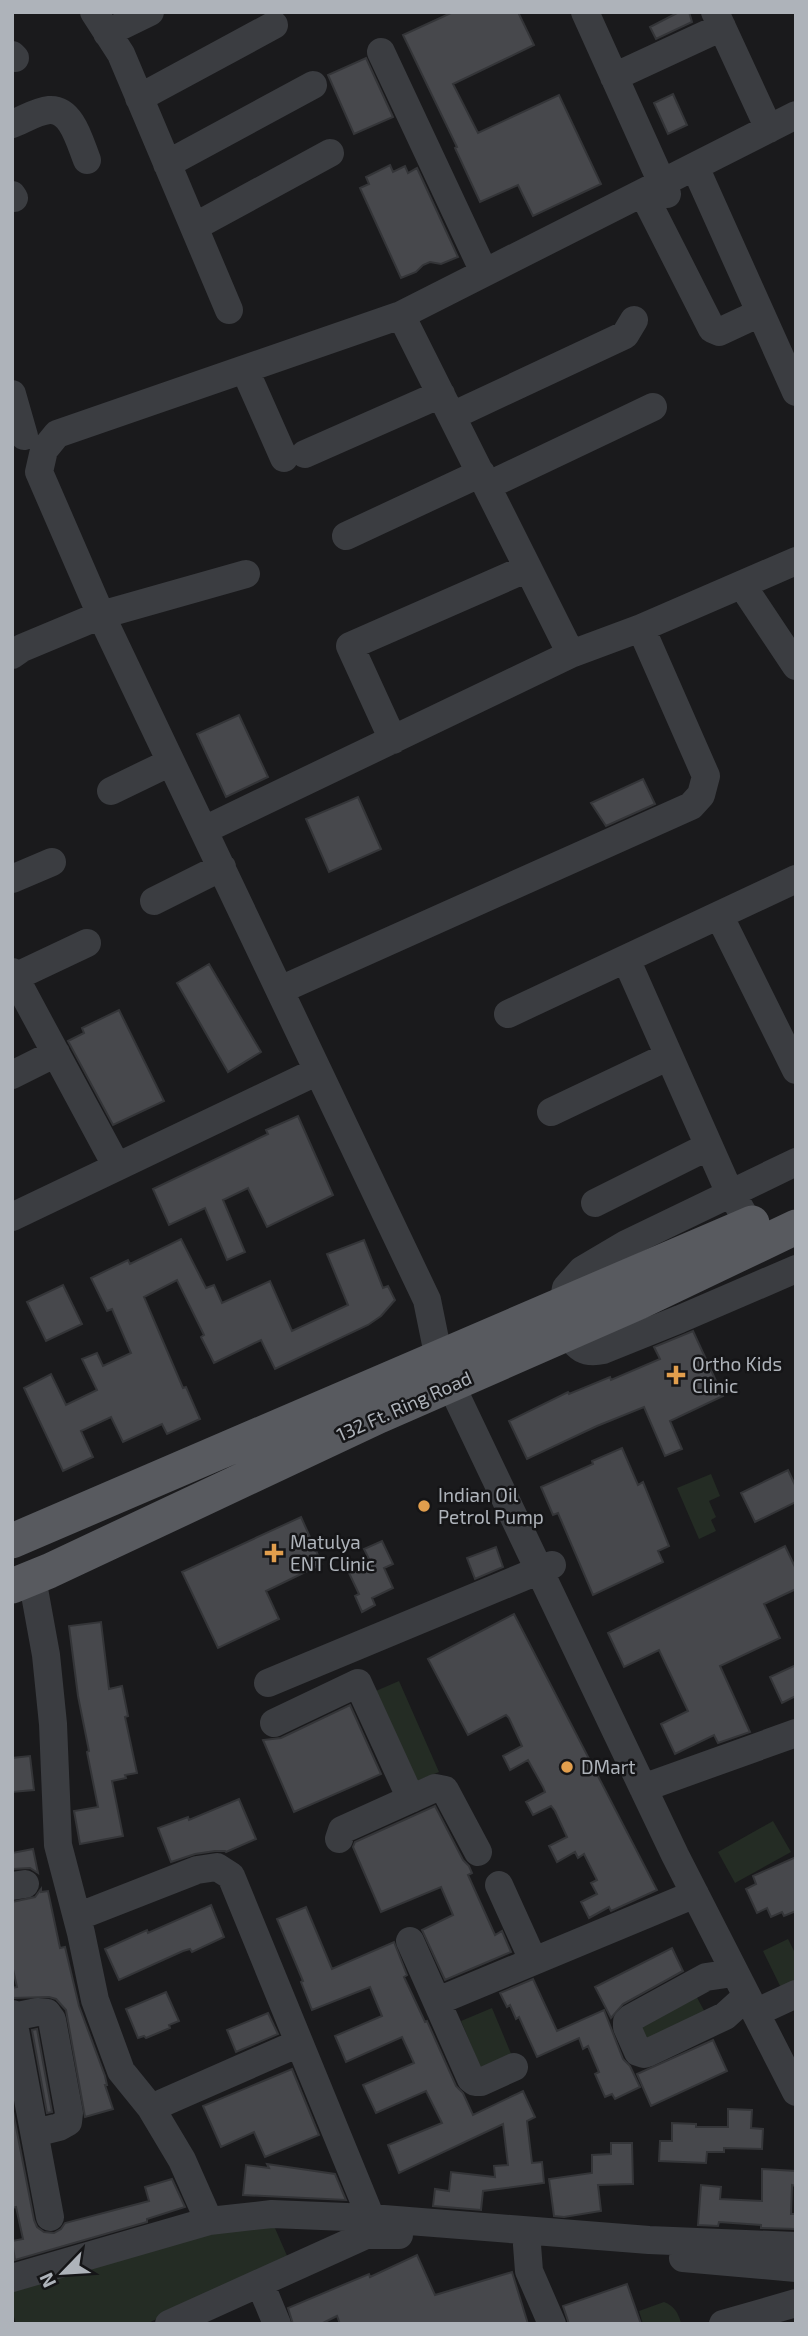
<svg xmlns="http://www.w3.org/2000/svg" width="808" height="2336" font-family="'Exo 2',sans-serif">
<style>
.green{fill:#242c24}
.building{fill:#47484c;stroke:#343538;stroke-width:2}
.lines{fill:none;stroke-linecap:round;stroke-linejoin:round}
.minor{stroke:#3b3d41;stroke-width:28}
.major{stroke:#585a5f;stroke-width:35}
.poi-dot{fill:#e19e4d;stroke:#151517;stroke-width:2.5}
.labels{text-anchor:middle;stroke-width:5;stroke-linejoin:round;paint-order:stroke}
.poi-label{font-size:19px;fill:#aeb3ba;stroke:#151517;text-anchor:start}
.street-label{font-size:19px;fill:#aeb3ba;stroke:#151517}
</style>
<rect width="100%" height="100%" fill="#1a1a1c"/>
<!-- green -->
<path class="green" d="M711 1474 720 1496 709 1501 716 1517 711 1520 716 1531 699 1539 677 1488Z
M399 1681 439 1772 409 1784 369 1694Z
M773 1821 791 1852 735 1883 718 1852Z
M788 1939 796 1955V1986L783 1992 763 1951Z
M694 1992 708 2018 643 2052 629 2025Z
M492 2008 512 2056 481 2069 461 2021Z
M271 2219 288 2258 146 2324H16L12 2309V2280Z
M664 2302C674 2306 678 2312 681 2323L643 2324 639 2311Z"/>
<!-- building -->
<path class="building" d="M453 12H518L534 45 453 84 478 133 559 95 601 184 533 216 518 185 480 202 455 148 457 147 403 35Z
M679 12H689L692 22 656 39 650 27Z
M366 58 393 117 354 134 328 75Z
M673 94 687 125 668 134 654 103Z
M390 165 393 172 405 166 408 173 417 168 458 257 441 264 430 262 423 265 416 272 401 278 360 188 369 184 366 177Z
M239 715 268 777 226 797 197 734Z
M643 779 655 804 606 826 591 803Z
M358 797 381 849 329 872 306 819Z
M209 964 261 1052 228 1072 177 983Z
M119 1010 164 1101 113 1125 68 1041 84 1033 82 1028Z
M298 1116 333 1195 267 1227 248 1188 223 1200 245 1252 227 1260 205 1208 169 1225 153 1189 268 1134 266 1130Z
M181 1239 206 1288 214 1285 222 1303 270 1281 292 1331 348 1305 327 1254 364 1240 383 1288 388 1286 395 1300 381 1316 368 1325 275 1369 261 1340 214 1363 201 1337 204 1335 177 1280 144 1297 183 1388 186 1387 200 1419 167 1434 162 1424 123 1442 111 1417 81 1431 93 1457 63 1471 24 1388 51 1374 66 1405 97 1390 82 1359 97 1353 103 1366 131 1353 112 1309 107 1311 91 1278 128 1260 130 1264Z
M63 1285 82 1324 46 1341 27 1302Z
M693 1331 723 1396 670 1421 682 1449 665 1456 644 1407 597 1426 527 1459 509 1421 568 1392 569 1394 610 1377 611 1380 660 1359 654 1347Z
M622 1448 638 1485 643 1482 669 1546 658 1551 663 1562 593 1595 558 1513 553 1515 541 1487 593 1464 592 1461Z
M788 1470 796 1487V1502L755 1522 741 1493Z
M301 1517 322 1564 266 1591 279 1619 218 1648 182 1572Z
M382 1541 393 1564 384 1568 393 1588 372 1598 375 1605 362 1612 355 1596 359 1594 349 1573 371 1563 364 1549Z
M785 1546 796 1569V1589L764 1604 780 1638 720 1666 750 1732 718 1743 714 1735 675 1754 661 1724 688 1711 659 1650 624 1667 608 1633Z
M496 1547 503 1567 475 1579 467 1558Z
M514 1614 657 1890 611 1911 609 1907 589 1918 581 1902 597 1894 591 1883 597 1880 584 1854 578 1858 575 1852 557 1862 549 1846 567 1837 555 1811 551 1806 533 1815 526 1802 545 1792 543 1787 528 1760 510 1770 503 1756 522 1746 509 1718 506 1715 468 1735 428 1659Z
M101 1622 109 1689 122 1686 128 1716 125 1717 137 1773 125 1775 126 1778 112 1781 123 1836 80 1844 74 1811 98 1807 87 1752 89 1751 78 1696 69 1626Z
M796 1665V1696L782 1703 770 1677Z
M350 1705 381 1774 294 1812 263 1740 281 1738Z
M30 1756 34 1790 12 1792V1758Z
M239 1799 256 1839 226 1852 225 1851H215L195 1854 171 1862 158 1828 188 1817 189 1820Z
M435 1806 463 1860 469 1866 472 1873 468 1875 495 1935 502 1931 511 1952 445 1980 422 1930 453 1915 441 1887 381 1912 353 1847 355 1842Z
M33 1849 38 1873 30 1868 12 1869V1853Z
M796 1857V1911L784 1916 782 1912 771 1917 767 1908 757 1913 746 1889 756 1884 753 1876Z
M41 1889V1892L48 1891 60 1948 65 1947 79 2006 105 2076 107 2085H105L113 2109 85 2117 66 2010 56 1999 49 1997 12 1998V1988L17 1987 12 1965V1902L35 1897Z
M211 1905 224 1937 192 1952 190 1949 183 1951 119 1980 105 1949 147 1930 148 1933Z
M306 1907 332 1969 394 1942 407 1975 404 1977 425 2022 427 2021 456 2086 463 2093 473 2115 523 2091 535 2117 527 2121 532 2163 542 2162 544 2183 483 2191 481 2210 433 2206 435 2189 449 2191 451 2172 495 2177 494 2166 508 2165 503 2124 399 2173 388 2145 442 2123 426 2091 376 2113 363 2085 414 2063 402 2037 346 2062 335 2036 382 2016 370 1987 312 2010 301 1982 303 1981 277 1919Z
M672 1948 683 1971 623 2004 611 2018 595 1987Z
M533 1979 557 2031 604 2010 623 2059 630 2066 640 2087 615 2099 612 2094 605 2097 595 2074 599 2072 588 2046 583 2049 579 2038 537 2057 519 2017 516 2019 510 2005 507 2007 500 1993Z
M166 1992 179 2021 169 2025 170 2028 146 2038 144 2036 138 2038 126 2009Z
M268 2013 278 2034 236 2052 227 2030Z
M37 2029 52 2112 47 2113 32 2030Z
M713 2040 727 2071 651 2106 637 2074Z
M292 2069 319 2135 265 2157 254 2132 221 2147 203 2106Z
M12 2106 34 2220 37 2227 44 2232 54 2233 61 2229 65 2223 149 2201 145 2187 172 2179 185 2207 147 2219V2222L15 2260 12 2241 23 2239 16 2207 12 2208Z
M728 2109 752 2110 751 2128 763 2129 762 2149 724 2148V2152H707L706 2163 659 2161 660 2141H672V2123L696 2124V2127H728Z
M611 2143H632L633 2184 598 2185 601 2211 564 2217 554 2216 549 2179 592 2173V2155L611 2154Z
M267 2164 335 2174 346 2200 243 2195 246 2165 269 2168Z
M762 2169 796 2171V2186L792 2185 791 2214H796V2229L761 2228V2225L719 2222 718 2226 698 2225 701 2185 721 2187 720 2199 762 2201Z
M417 2255 435 2295 512 2272 528 2324H340L337 2316 321 2324H293L288 2308 369 2274 370 2277Z
M627 2284 641 2324H569L563 2306Z"/>
<g class="lines">
<!-- minor -->
<path class="minor" d="M94 12 121 54 229 310
M585 12 667 194
M715 12 769 129
M107 33 150 12
M381 52 484 272
M12 55 15 58
M614 77 722 27
M139 98 274 25
M796 115 401 315 57 434 44 450 39 472 101 615 427 1300 439 1359 451 1385 675 1855 796 2092
M12 124C23 120 37 111 49 110 72 108 80 143 87 160
M167 164 313 85
M700 178 796 392
M12 195 14 198
M648 203 712 329 719 332 760 313
M194 227 330 153
M401 315 571 654 641 628 796 561
M249 379 284 458
M12 394 24 436
M452 416 625 335 634 320
M305 454 441 394
M487 486 653 407
M346 536 481 473
M742 585 796 666
M12 655 22 648 101 615 246 574
M393 740 350 646 528 568
M111 791 171 762
M204 830 571 654
M12 879 52 862
M154 901 222 867
M719 915 796 1070
M626 959 724 1180 749 1224
M12 972 117 1167
M15 977 87 943
M280 990 691 806 701 795 706 776 641 628
M508 1014 796 879
M12 1075 56 1053
M551 1112 669 1056
M595 1203 709 1146
M12 1217 318 1071
M563 1305 566 1288 582 1270 626 1244 796 1162
M567 1333C578 1348 584 1354 603 1350L680 1319 796 1269
M32 1578 46 1655 53 1724 58 1845 81 1933 95 2000 121 2071 151 2108 182 2160 209 2221
M268 1683 552 1565
M274 1723 358 1683 411 1799
M643 1788 796 1733
M339 1839 342 1830 435 1788 445 1790 478 1852
M499 1885 533 1960
M12 1886 25 1884
M77 1917 197 1870 217 1867 231 1876 371 2218
M410 1941 471 2079 475 2082H481L514 2067
M733 1973 706 1977 631 2018 627 2022V2027L638 2052 644 2054 647 2053 725 2016 746 1997
M438 2001 695 1894
M768 2007 796 1994
M12 2014 50 2217
M13 2017 37 2012 47 2013 52 2020 69 2113 68 2122 59 2127 35 2133
M151 2108 299 2043
M527 2245 529 2271 552 2324
M683 2258 796 2268
M12 2278 209 2221 272 2214 371 2218 649 2240 796 2246
M260 2283 277 2324
M169 2324 366 2235H399
M723 2324 796 2303"/>
<!-- major -->
<path class="major" d="M12 1541 752 1223
M12 1586 49 1571 379 1416 639 1302 796 1227"/>
</g>
<!-- markers -->
<g class="poi-dot">
<path d="M672.5 1364.5h7v7h7v7h-7v7h-7v-7h-7v-7h7z"/>
<circle cx="424" cy="1506" r="7"/>
<path d="M270.5 1542.5h7v7h7v7h-7v7h-7v-7h-7v-7h7z"/>
<circle cx="567" cy="1767" r="7"/>
</g>
<g class="labels">
<!-- poi labels -->
<g class="poi-label">
<text x="692" y="1371">Ortho Kids<tspan x="692" dy="22">Clinic</tspan></text>
<text x="438" y="1502">Indian Oil<tspan x="438" dy="22">Petrol Pump</tspan></text>
<text x="290" y="1549">Matulya<tspan x="290" dy="22">ENT Clinic</tspan></text>
<text x="581" y="1774">DMart</text>
</g>
<!-- street labels -->
<g class="street-label">
<text transform="translate(404 1406) rotate(-24)" y="7">132 Ft. Ring Road</text>
</g>
</g>
<!-- border -->
<rect width="808" height="2336" fill="none" stroke="#aeb3ba" stroke-width="28"/>
<!-- north arrow -->
<g transform="translate(63 2273) rotate(245)" stroke="#151517" stroke-width="5" paint-order="stroke">
<path d="M0-5L12 26L0 18L-12 26Z" fill="#aeb3ba"/>
<text y="-10" font-size="19" font-weight="bold" text-anchor="middle" fill="#aeb3ba">N</text>
</g>
</svg>
